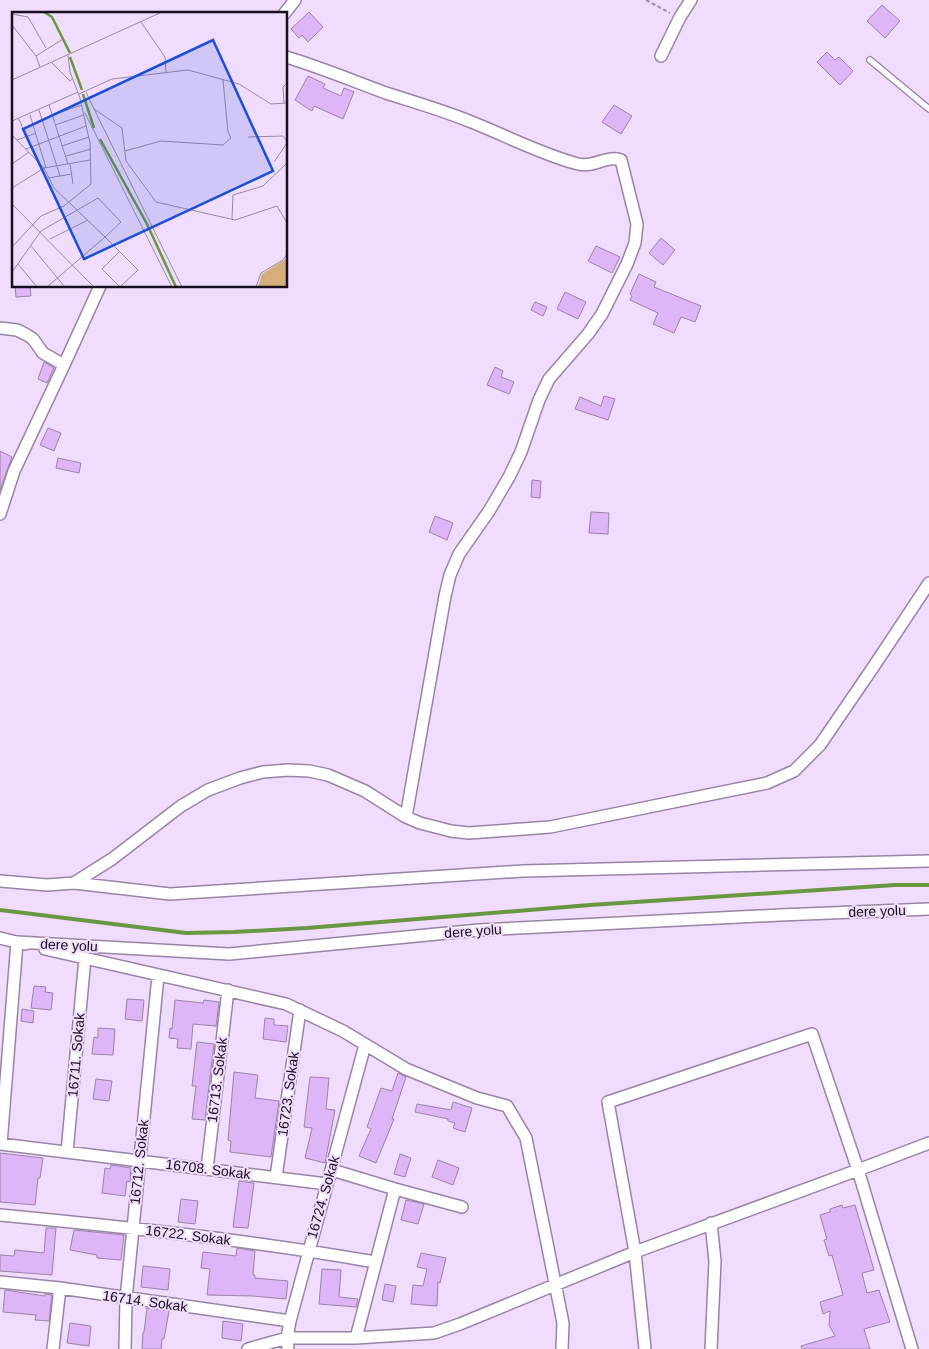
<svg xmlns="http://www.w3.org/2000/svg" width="929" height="1349" font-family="Arial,sans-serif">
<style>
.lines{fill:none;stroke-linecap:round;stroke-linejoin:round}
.stream{stroke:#689641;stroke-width:4}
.building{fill:#deb5f6;stroke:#9983a7}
.lane-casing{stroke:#9983a7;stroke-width:8}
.street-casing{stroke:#9983a7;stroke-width:14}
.path{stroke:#9d8ea6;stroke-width:2;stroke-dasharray:4 2.5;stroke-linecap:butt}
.lane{stroke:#fff;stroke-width:5.5}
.street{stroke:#fff;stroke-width:11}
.labels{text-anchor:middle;stroke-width:4;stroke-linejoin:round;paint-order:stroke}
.street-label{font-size:14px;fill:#170f1c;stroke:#f0dcfc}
.inset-river{fill:none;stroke:#689641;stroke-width:2.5}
.inset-road{fill:none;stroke:#998aa2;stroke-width:1}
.view{fill:#1d4ed8;fill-opacity:0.15;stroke:#1d4ed8;stroke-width:2.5}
.inset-edge{fill:none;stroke:#170f1c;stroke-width:2.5}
</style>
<rect width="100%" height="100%" fill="#f0dcfc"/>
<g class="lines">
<!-- stream -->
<path class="stream" d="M0 910 186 933 234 932 307 928 590 905 895 885H929"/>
</g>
<!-- building -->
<path class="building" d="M882 5 900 21 885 38 867 21Z
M309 12 323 27 308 42 302 35 299 38 291 29Z
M827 52 835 60 839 57 853 71 840 85 817 62Z
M308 76 325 84 323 88 341 96 344 88 354 92 343 119 314 106 312 111 295 100Z
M614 105 632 116 621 134 602 122Z
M661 238 675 250 663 265 649 253Z
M596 246 620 257 612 273 588 261Z
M639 274 656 282 654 287 701 306 695 322 681 317 674 333 653 324 658 313 630 300 632 296 630 294Z
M15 286H30L31 296 16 297Z
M565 292 586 302 578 319 557 309Z
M535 302 547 307 543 316 531 310Z
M44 362 54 368 47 383 38 379Z
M495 367 503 371 501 377 514 382 509 394 487 385Z
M604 396 615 399 608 420 575 409 580 397 601 406Z
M48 428 61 433 54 451 40 445Z
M0 451 12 457 0 490Z
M58 458 81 463 79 473 56 468Z
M532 480 541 481 540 498 531 497Z
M591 512 609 513 608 534 589 533Z
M435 516 453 523 447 540 429 532Z
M34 986 46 987 45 992 53 993 51 1010 31 1008Z
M127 999 144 1000 142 1021 125 1019Z
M175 1000 203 1003 204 1000 219 1002 216 1026 193 1024 191 1049 177 1048 178 1039 169 1038 170 1028 172 1029Z
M22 1009 34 1011 33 1023 21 1021Z
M265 1018 274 1019V1025L288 1026 286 1042 263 1039Z
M98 1028 115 1029 113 1055 92 1054 94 1037 98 1038Z
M197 1042 214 1044 205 1120 192 1119 196 1086H192Z
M234 1072 258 1075 255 1098 279 1101 271 1157 230 1152 231 1141 228 1140Z
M398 1073 406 1077 392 1119H394L376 1163 359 1156 371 1129 367 1127 381 1088 392 1091Z
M310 1077 329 1078 326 1109 335 1110 325 1163 305 1158 312 1128 304 1127Z
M96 1079 112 1081 109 1101 93 1099Z
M453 1102 472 1108 465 1132 453 1128 455 1123 448 1121V1119L415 1112 417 1104 451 1110Z
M0 1153 43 1158 40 1178H38L35 1205 0 1202Z
M400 1154 411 1158 405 1177 394 1174Z
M438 1160 459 1168 453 1185 432 1177Z
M111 1165 131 1168 130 1182 127 1181 125 1196 102 1193 105 1168 110 1169Z
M239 1181 254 1183 248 1228 233 1227Z
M181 1199 198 1201 195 1224 178 1222Z
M406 1200 424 1204 418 1224 401 1220Z
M842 1205 843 1208 855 1205 874 1270 862 1273 867 1293 879 1290 890 1322 864 1329 870 1349H802L801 1346 835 1336 829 1325 830 1311 823 1314 820 1302 843 1295 832 1255 829 1256 824 1240 827 1239 820 1215 830 1212V1209Z
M46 1228H56L52 1275 0 1271V1255L14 1256 15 1250 44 1253Z
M74 1230 124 1235 121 1260 97 1258V1255L70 1250Z
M237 1248 255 1251 253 1275H255V1278L288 1281 286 1299 253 1296 207 1295 210 1269 201 1268 203 1252 236 1256Z
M421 1253 446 1258 440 1283 438 1282 437 1306 411 1304 413 1285 423 1286 427 1269 417 1267Z
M143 1266 170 1269 168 1290 141 1287Z
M322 1269 341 1270 339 1297 358 1299 356 1307 319 1304Z
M385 1284 396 1286 393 1302 382 1300Z
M5 1290 45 1296V1294L52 1295 49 1321 35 1320 36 1315 3 1312Z
M147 1308 169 1311 164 1339H162L161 1349H142L143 1332H144Z
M223 1321 243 1324 241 1341 222 1338Z
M70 1323 91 1326 89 1346 67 1343Z"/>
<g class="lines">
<defs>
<path id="lane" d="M870 60 929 109"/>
<path id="street" d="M284 14 295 0
M661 56 680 17 691 0
M286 57C320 67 353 81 386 93 414 102 442 110 469 121 505 135 540 154 578 164 595 168 605 155 621 160L637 224 635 243 627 264 602 314 588 334 549 379 539 400 521 452 509 477 489 511 459 554 450 575 445 596 406 817
M0 328 17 330 27 335 33 339 43 353 64 365
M0 514 14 471 64 365 100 286
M0 881 47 885 74 883 112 859 181 806 208 790 240 778 263 772 288 770 309 771 328 775 365 791 406 817 420 823 451 831 469 833 550 827 767 783 794 771 820 745 874 666 929 583
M74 883 170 894 523 871 929 861
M0 938 25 944
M45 949 286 1004 343 1031 406 1069 477 1098 507 1106 526 1138 563 1323 562 1349
M0 1144 327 1184
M1 1144 17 942 229 954 479 930 780 915 929 909
M67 1152 85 958
M207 1169 228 990
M332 1170 395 1189 462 1207
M276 1177 300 1010
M0 1215C125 1227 251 1240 375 1262
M711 1223 715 1261 711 1349
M0 1282 60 1288 290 1321
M356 1338 395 1189
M53 1349 60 1288
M125 1349 126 1299 158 976
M248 1349 287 1338H356L434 1333 460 1324 635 1252 858 1170 912 1349
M288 1349 287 1338 290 1321 365 1045
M645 1349 635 1252 608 1102 812 1034 858 1170 929 1143"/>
</defs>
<!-- lane casing -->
<use href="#lane" class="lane-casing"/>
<!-- street casing -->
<use href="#street" class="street-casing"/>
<!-- path -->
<path class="path" d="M646 0 670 13"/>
<!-- lane -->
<use href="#lane" class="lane"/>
<!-- street -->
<use href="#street" class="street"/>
</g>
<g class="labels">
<!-- street labels -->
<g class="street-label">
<text transform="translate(877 911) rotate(-2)" y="5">dere yolu</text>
<text transform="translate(473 931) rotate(-4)" y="5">dere yolu</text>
<text transform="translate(69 945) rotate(3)" y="5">dere yolu</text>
<text transform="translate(76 1055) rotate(-85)" y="5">16711. Sokak</text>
<text transform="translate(217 1080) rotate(-83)" y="5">16713. Sokak</text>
<text transform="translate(288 1094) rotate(-82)" y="5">16723. Sokak</text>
<text transform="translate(139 1162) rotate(-84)" y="5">16712. Sokak</text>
<text transform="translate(208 1169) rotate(7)" y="5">16708. Sokak</text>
<text transform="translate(323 1197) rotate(-74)" y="5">16724. Sokak</text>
<text transform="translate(188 1235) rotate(7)" y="5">16722. Sokak</text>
<text transform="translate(145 1301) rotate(8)" y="5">16714. Sokak</text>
</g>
</g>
<!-- overview -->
<g transform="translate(12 12)">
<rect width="275" height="275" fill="#f0dcfc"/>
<path d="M275 246V275H246L250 262Z" fill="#d6ae7c"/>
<path class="inset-river" d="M32 0 40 5 58 41M58 45 70 78M71 82 82 116M88 127 135 212 164 275"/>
<path class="inset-road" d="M0 2 16 5 34 36M129 10 153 45 154 61M0 13 24 44 28 55M24 44 51 27M40 51 58 69 60 67M0 68 150 0M74 80 82 97 110 116 114 149 144 190 223 208 265 194 275 211M67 82 100 67 176 58 227 72 259 92 275 91M272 91 271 75 275 71M37 93 56 152M82 97 170 275M27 98 48 164M73 101 160 275M18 103 34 156M40 103 70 93M7 107 14 124M0 109 66 80M43 113 72 103M0 123 32 156 42 176 93 225 35 275M236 125 271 124 275 129M5 128 24 121M50 134 77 125M14 137 74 114M113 139 149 129 211 133 219 126 216 120 211 68M54 144 79 137M262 150 275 131M0 152 17 140M58 152 61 172M36 166 60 162M0 176 32 156 78 148M0 192 82 275M220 207 221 183 251 174 275 151M38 227 76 208M19 234 53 275M0 235 29 204 52 194 79 172 78 131 68 86 58 60 56 43M107 240 90 257 108 275M6 252 25 275M0 260 29 219 86 186 109 210 93 225 126 258 108 275M244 275 249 261 271 248 275 242"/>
<path class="view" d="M201 28 261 159 72 247 11 117Z"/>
<rect width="275" height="275" class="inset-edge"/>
</g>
</svg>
